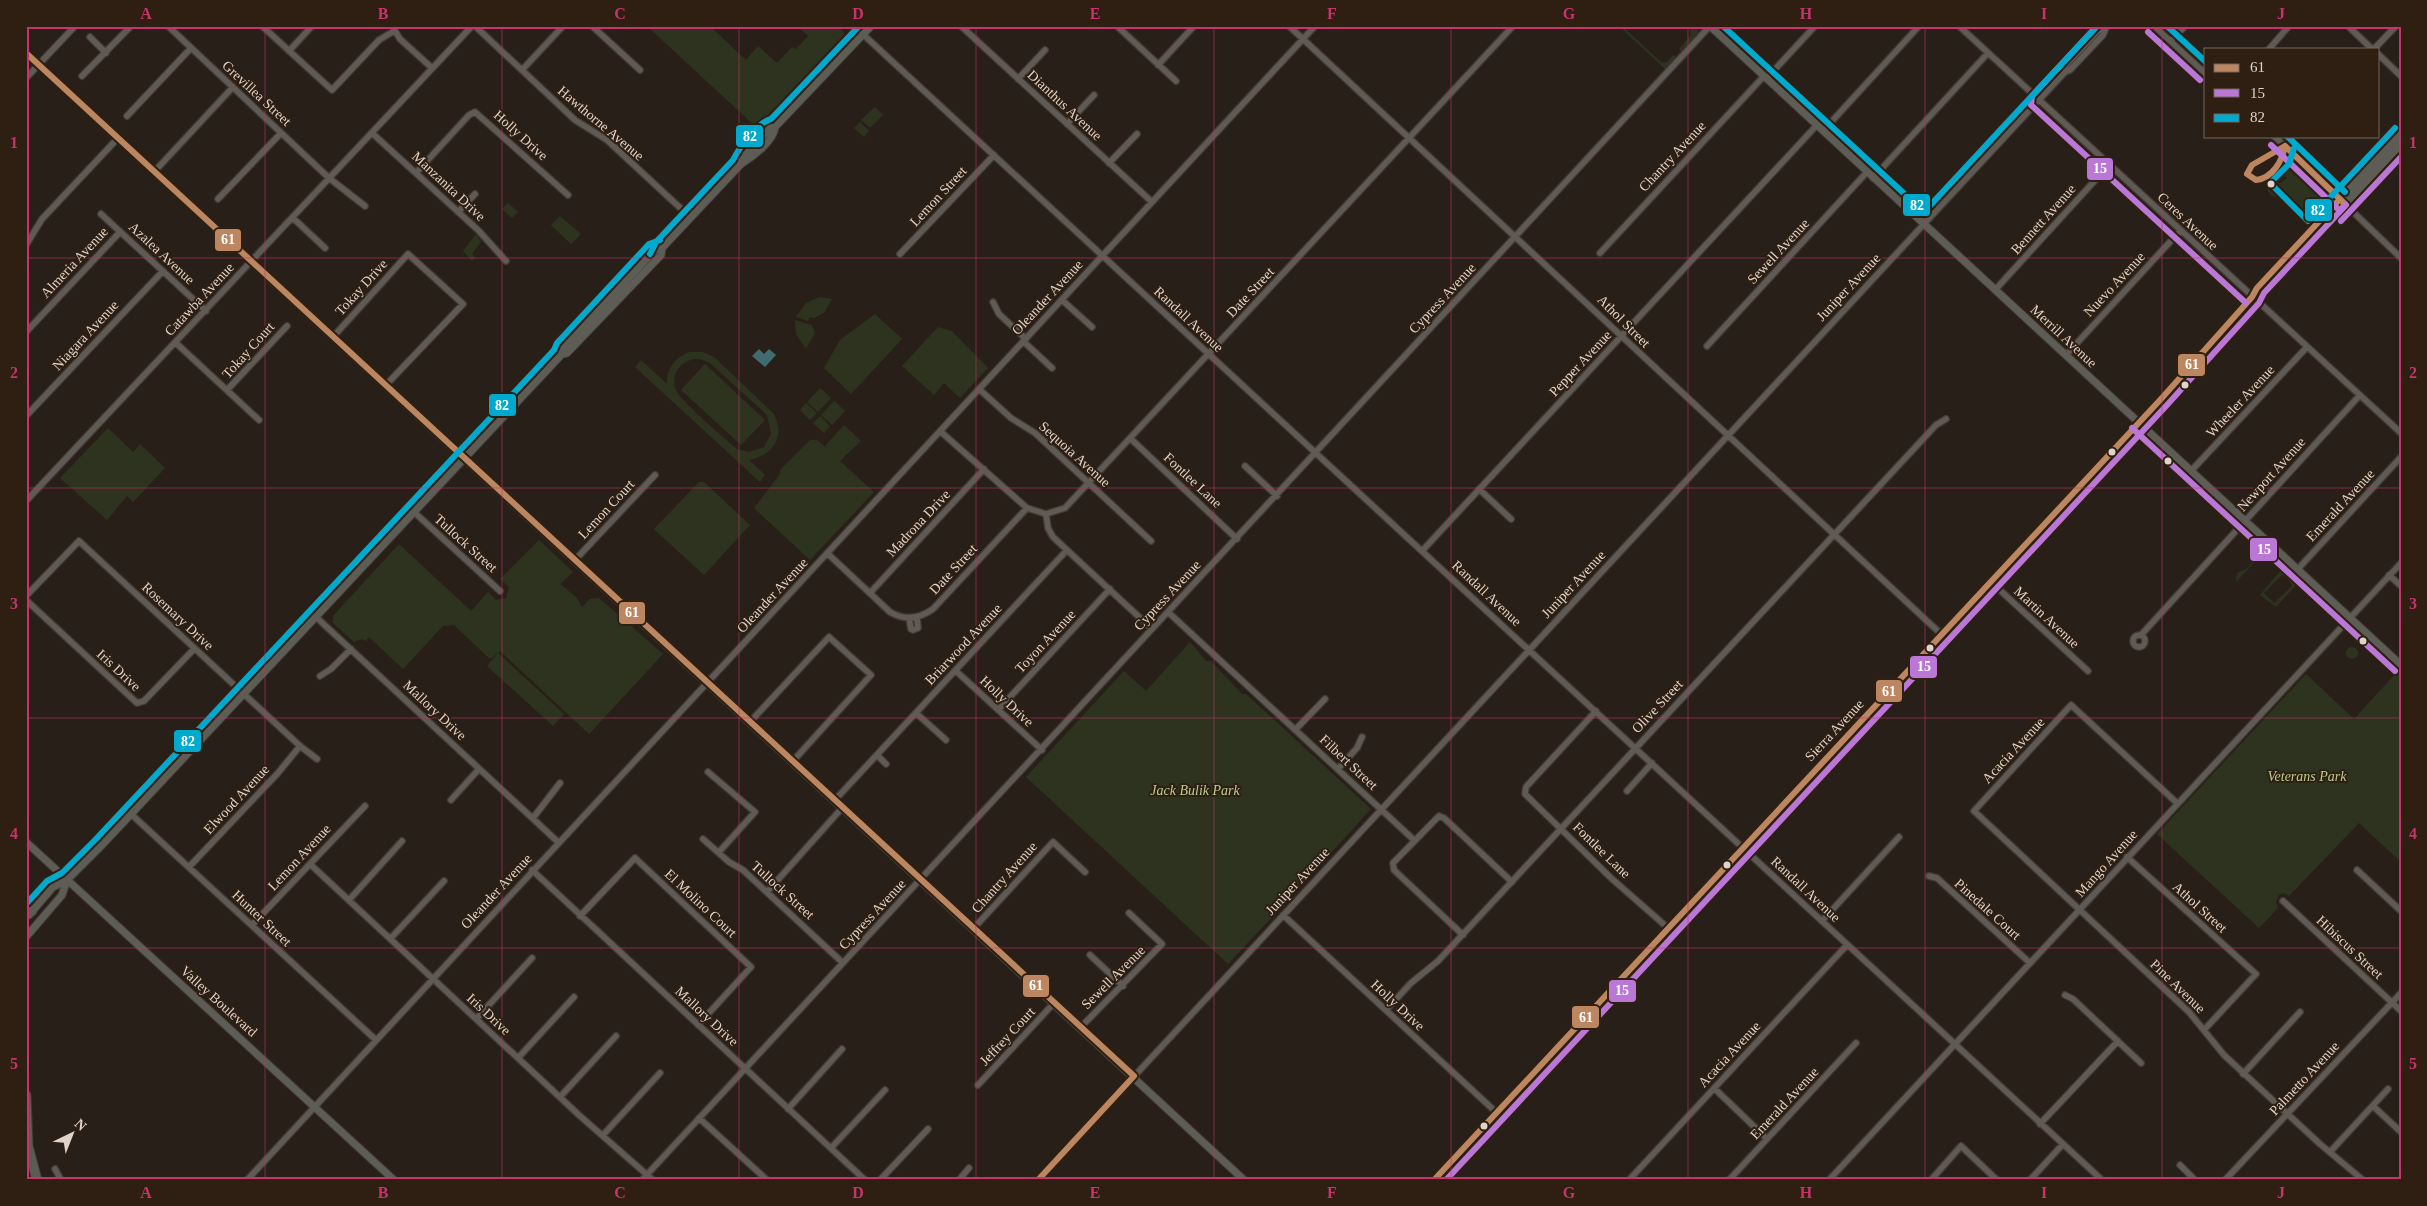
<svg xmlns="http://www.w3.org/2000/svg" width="2427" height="1206" font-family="Georgia,serif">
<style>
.green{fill:#2e3320;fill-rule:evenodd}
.water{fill:#406c6f}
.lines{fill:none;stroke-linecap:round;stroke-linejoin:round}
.minor-casing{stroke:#413a35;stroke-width:8}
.major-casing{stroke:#413a35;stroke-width:9}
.highway-casing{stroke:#413a35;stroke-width:11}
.minor{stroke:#605a54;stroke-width:5.5}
.major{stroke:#5e5d55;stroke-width:7}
.highway{stroke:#5b5d54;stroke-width:9}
.bus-1-casing{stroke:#2e1f12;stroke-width:10}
.bus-2-casing{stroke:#2e1f12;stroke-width:10}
.bus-3-casing{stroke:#2e1f12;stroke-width:10}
.bus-1{stroke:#bb8660;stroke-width:6}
.bus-2{stroke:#ba77d6;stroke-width:6}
.bus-3{stroke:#00a9ce;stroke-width:6}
.grid{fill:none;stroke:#c6346c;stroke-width:1;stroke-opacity:0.55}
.bus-dot{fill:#dfd4cc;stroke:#2e1f12;stroke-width:2}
.labels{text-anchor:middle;stroke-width:4;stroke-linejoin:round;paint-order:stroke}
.street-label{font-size:14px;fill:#dfd4cc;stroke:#2e1f12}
.park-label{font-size:14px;font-style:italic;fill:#b8cc8f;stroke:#2e1f12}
.line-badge{stroke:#2e1f12;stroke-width:2}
.badge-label{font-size:14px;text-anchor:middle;font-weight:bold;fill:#fff}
.neatline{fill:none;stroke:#c6346c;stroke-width:2}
.grid-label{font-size:16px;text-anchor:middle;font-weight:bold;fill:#c6346c}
</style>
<rect width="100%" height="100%" fill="#282018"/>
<!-- green -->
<path class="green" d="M647 26H710L746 60 758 46 777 63 792 47 796 49 808 36 800 29 802 26H838L844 32V37L757 128Z
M1619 26H1622L1662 63 1667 62 1673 55 1676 57 1665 69Z
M1691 26H1697L1698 33 1681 52 1679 49 1690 36Z
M875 107 883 115 870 128 861 120Z
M860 122 869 131 864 137 854 128Z
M2284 165H2289L2326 201 2308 223H2303C2296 215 2283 197 2272 196L2267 190 2268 185 2281 183 2287 178 2281 172Z
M508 203 518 212 512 218 502 209Z
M560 216 581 234 571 244 551 225Z
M476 234 481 242 472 254 475 258 472 261 463 251Z
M820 297 832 299 824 313 814 318 810 317 808 321 796 317 806 303Z
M875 314 902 339 851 394 824 368 840 340Z
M795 320 812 325 815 333 806 349 796 334Z
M938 327 952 331 988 368 960 398 944 383 934 395 902 366Z
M689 352H703L714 357 774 414C786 437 772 456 749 460L765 475 760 482 635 367 641 360 667 384C667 369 674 358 689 352ZM693 359H701L710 363 767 415 771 434 764 447 749 452 737 449C724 438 684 404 677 392 669 378 678 363 693 359Z
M705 364 765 420 741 445 681 390Z
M820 388 831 398 818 412 807 402Z
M834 401 845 411 832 425 821 415Z
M806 403 817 413 810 420 800 410Z
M820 416 830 426 824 433 813 423Z
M844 425 861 441 840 461 874 492 810 560 754 508 780 474V470L810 440H817L829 450 825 446Z
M108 428 133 452 140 444 165 468 133 502 127 496 107 520 60 478Z
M699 482H704L750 525 704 575 654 529Z
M539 540 573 572 560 584 576 597 582 607 590 599 599 598 663 654 589 734 500 651 492 658H489L454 625 443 626 403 669 369 637 366 641 362 639 354 642 333 623V616L399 544 471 611 488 592 496 600 506 598 509 587 500 579Z
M2256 546 2265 554 2263 559 2259 557 2236 582 2237 573 2246 569 2260 554 2254 547Z
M2282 569 2298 583 2276 607 2260 595ZM2282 575 2288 579 2292 586 2274 603 2264 593Z
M1190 642 1206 661H1211L1242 694H1246L1371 809 1329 855H1324L1318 860 1319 867C1304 877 1295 892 1282 905L1278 906 1273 916 1228 964 1026 777 1124 671 1146 691Z
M2346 653a6 6 0 1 1 12 0a6 6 0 1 1-12 0Z
M498 653 564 714 553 726 487 666Z
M2397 672 2401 675V862L2359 823 2289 896 2284 893 2279 895 2276 902 2278 908 2259 928 2157 834 2306 674 2354 719Z"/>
<!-- water -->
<path class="water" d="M759 349 764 354 769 349 776 355 765 367 752 356Z"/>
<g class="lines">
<defs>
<path id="minor" d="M168 26 329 178 365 206
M262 26 332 90 379 40 394 31
M392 26 400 39 432 68
M475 26 575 120 607 140 690 217
M592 26 640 70
M854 26 2102 1180
M961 26 1152 202
M1117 26 1176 81
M1289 26 1941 634
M1959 26 2401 433
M2154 26 2206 74
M2348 26 2372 49
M90 37 106 53
M2171 41 2185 26
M2269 49 2289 26
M2374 49 2396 26
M289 51 312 26
M2378 54 2401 76
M1158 65 1194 26
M522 70 563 26
M2065 72 2066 65 2098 31 2106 28
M82 76 131 26
M26 78 75 26
M1018 79 1045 50
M1766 79 1815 26
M127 116 191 48
M1067 124 1094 95
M1823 131 1919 26
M372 133 478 230 506 261
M2274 136 2401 258
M2285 146 2294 136
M1109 163 1137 134
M154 172 233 87
M416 173 469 115 475 112 568 195
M1873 178 1988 53
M218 199 281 133
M458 212 475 194
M101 214 206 311
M293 218 325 248
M26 245 42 219 118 138
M1600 253 1764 76
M900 254 994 155
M1995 290 2109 165
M1062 300 1092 327
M993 302 999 314 1026 339
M26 332 120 232
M333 337 408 254 463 304 386 385
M1023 341 1052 368
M176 343 259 420
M1707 346 1867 172
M2066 355 2180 231
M979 389 1011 418 1035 433 1151 541
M227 390 287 326
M26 416 163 271
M940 431 1027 508 1046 514 1065 508 1513 26
M1131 439 1237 539
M1245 466 1277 496
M2191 471 2307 347
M1479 489 1511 519
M26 501 472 26
M414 512 500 591
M1046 514 1048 528 1053 537 1152 629
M1422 551 1817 125
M827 553 890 612C905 621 919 619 933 609L1027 508
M575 560 655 475
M2297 570 2401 457
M2389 575 2401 586
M1990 581 2088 671
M870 593 984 469
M26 596 79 541 300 746 317 759
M26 600 137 703 144 701 194 649
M1168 612 1414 840
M316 617 558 842
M909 618 911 629 913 630 918 628 917 618
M2133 641a6 6 0 1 1 12 0a6 6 0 1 1-12 0Z
M2141 635 2360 395
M956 671 1042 750
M320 676 331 669 351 649
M998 710 1110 589
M1596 711 1526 787 1525 794 1611 878 1668 928
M916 713 946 740
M750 722 829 637 871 675 793 761
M1295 730 1325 699
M877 755 886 764
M1338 769 1357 748 1362 737
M708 772 755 812 719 852
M1627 791 1652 763
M451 800 479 769
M834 801 1067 550
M2177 803 2071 705 1974 811 2189 1012 2224 1055 2320 1144 2363 1180
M131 814 376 1040
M533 818 560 783
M703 839 729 862 743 870 843 963
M2127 857 2256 974 2204 1030
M310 864 580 1116 653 1180
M189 867 278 773 300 746
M532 870 865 1180
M2357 870 2401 911
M1929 876 1937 878 2030 963
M767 892 842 808
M349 900 402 841
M2283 901 2401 1011
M1283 915 1497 1113
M580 916 635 858 751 967 698 1025
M1822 921 1899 837
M252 925 365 806
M973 929 1053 842 1085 872
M1463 935 1394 870 1393 863 1439 816 1444 818 1512 882
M391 938 444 881
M1090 955 1123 986
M2065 995 2073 999 2141 1063
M1386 1010 1411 983 1438 961 1936 425 1946 419
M476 1019 532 958
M1081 1027 1162 944 1129 913
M518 1058 574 997
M2243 1074 2300 1012
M978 1085 1054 1003
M1714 1088 1767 1139
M560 1097 616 1036
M2373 1106 2401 1132
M788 1109 842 1049
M699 1118 767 1180
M2040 1124 2118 1041
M603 1135 660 1073
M831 1148 885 1090
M2330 1152 2388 1089
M2180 1165 2195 1180
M55 1169 61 1180
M247 1180 1315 26
M642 1180 1710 26
M880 1180 928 1129
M959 1180 969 1168
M1038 1180 1924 224 2065 72 2070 70 2103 35 2107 26
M1629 1180 1847 945
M1729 1180 1856 1043
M1829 1180 2401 563
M1931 1180 1961 1146 1997 1180
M2030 1180 2063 1144
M2225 1180 2401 993"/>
<path id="major" d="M1710 26 2401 665
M26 53 1244 1180
M741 164C752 157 774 141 775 127
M2253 297 2263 293 2401 144
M562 354 567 353 661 255 662 248 740 165 746 154 770 128 775 127 871 26
M26 842 394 1180
M29 915 53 887 67 880 102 845 548 369 562 354 563 349 655 250 662 248
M26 937 62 895 67 880
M1434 1180 2161 399 2252 297 2257 288 2401 134"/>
<path id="highway" d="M26 914 32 911
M26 1095 28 1146 37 1180"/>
</defs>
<!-- minor casing -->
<use href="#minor" class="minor-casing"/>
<!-- major casing -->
<use href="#major" class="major-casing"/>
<!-- highway casing -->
<use href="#highway" class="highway-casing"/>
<!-- minor -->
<use href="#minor" class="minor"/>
<!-- major -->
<use href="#major" class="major"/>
<!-- highway -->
<use href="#highway" class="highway"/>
<defs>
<path id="bus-1" d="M26 53 1134 1076 1038 1180
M2285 146 2345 204 2341 209
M2285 146C2282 161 2273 178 2256 180L2247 174 2252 165Z
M1434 1180 2161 399 2252 297 2257 288 2340 199"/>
<path id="bus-2" d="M2097 26 2032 96 2031 105 2246 303
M2148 32 2200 80
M2271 145 2339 210
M2341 221 2401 157
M2132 428 2395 671
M1446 1180 2167 405 2259 303 2264 293 2346 205"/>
<path id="bus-3" d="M1723 26 1924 212 2097 26
M2167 26 2206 62
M2287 136 2345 192
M2294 148 2289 164 2270 183 2308 221 2395 128
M650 254 656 242 733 160C739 148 758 122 771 119L859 26
M26 904 47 881 62 873 96 839 554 350 557 343 649 244 660 240"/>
</defs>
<!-- bus-1 casing -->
<use href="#bus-1" class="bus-1-casing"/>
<!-- bus-2 casing -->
<use href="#bus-2" class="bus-2-casing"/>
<!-- bus-3 casing -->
<use href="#bus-3" class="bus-3-casing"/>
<!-- bus-1 -->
<use href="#bus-1" class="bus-1"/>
<!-- bus-2 -->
<use href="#bus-2" class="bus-2"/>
<!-- bus-3 -->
<use href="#bus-3" class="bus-3"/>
</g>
<!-- grid -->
<path class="grid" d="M265 26V1180M502 26V1180M739 26V1180M976 26V1180M1214 26V1180M1451 26V1180M1688 26V1180M1925 26V1180M2162 26V1180M26 258H2401M26 488H2401M26 718H2401M26 948H2401"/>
<!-- markers -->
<g class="bus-dot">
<circle cx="2271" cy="184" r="4.5"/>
<circle cx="2185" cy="385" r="4.5"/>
<circle cx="2112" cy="452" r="4.5"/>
<circle cx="2168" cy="461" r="4.5"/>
<circle cx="2363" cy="641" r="4.5"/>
<circle cx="1930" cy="648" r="4.5"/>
<circle cx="1727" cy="865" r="4.5"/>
<circle cx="1484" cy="1126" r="4.5"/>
</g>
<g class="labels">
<!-- street labels -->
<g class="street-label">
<text transform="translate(257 93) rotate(43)" y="5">Grevillea Street</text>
<text transform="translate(1065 105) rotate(43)" y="5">Dianthus Avenue</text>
<text transform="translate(601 123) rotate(40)" y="5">Hawthorne Avenue</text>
<text transform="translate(521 135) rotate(42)" y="5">Holly Drive</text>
<text transform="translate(1672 156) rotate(-47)" y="5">Chantry Avenue</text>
<text transform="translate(449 186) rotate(43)" y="5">Manzanita Drive</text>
<text transform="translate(938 196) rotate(-47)" y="5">Lemon Street</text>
<text transform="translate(2043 219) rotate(-48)" y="5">Bennett Avenue</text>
<text transform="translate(2188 221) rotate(43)" y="5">Ceres Avenue</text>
<text transform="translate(1778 251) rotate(-47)" y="5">Sewell Avenue</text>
<text transform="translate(162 253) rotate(43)" y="5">Azalea Avenue</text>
<text transform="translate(74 262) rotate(-47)" y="5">Almeria Avenue</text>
<text transform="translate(2114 284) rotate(-47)" y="5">Nuevo Avenue</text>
<text transform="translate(361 287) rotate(-48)" y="5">Tokay Drive</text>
<text transform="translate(1848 287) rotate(-47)" y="5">Juniper Avenue</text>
<text transform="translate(1250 292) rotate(-47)" y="5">Date Street</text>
<text transform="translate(1047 297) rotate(-47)" y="5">Oleander Avenue</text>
<text transform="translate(1442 298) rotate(-47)" y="5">Cypress Avenue</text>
<text transform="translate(199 299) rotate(-47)" y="5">Catawba Avenue</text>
<text transform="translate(1189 319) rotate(43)" y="5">Randall Avenue</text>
<text transform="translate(1624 321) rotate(45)" y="5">Athol Street</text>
<text transform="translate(85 335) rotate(-47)" y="5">Niagara Avenue</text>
<text transform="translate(2064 336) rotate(43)" y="5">Merrill Avenue</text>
<text transform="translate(248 350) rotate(-48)" y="5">Tokay Court</text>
<text transform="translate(1580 363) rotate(-47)" y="5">Pepper Avenue</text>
<text transform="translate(2240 401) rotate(-47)" y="5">Wheeler Avenue</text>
<text transform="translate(1075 454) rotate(42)" y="5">Sequoia Avenue</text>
<text transform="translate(2271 474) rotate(-48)" y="5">Newport Avenue</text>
<text transform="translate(1193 480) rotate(43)" y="5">Fontlee Lane</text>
<text transform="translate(2340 505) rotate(-47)" y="5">Emerald Avenue</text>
<text transform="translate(606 509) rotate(-47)" y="5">Lemon Court</text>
<text transform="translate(918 523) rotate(-47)" y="5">Madrona Drive</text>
<text transform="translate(466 543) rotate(42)" y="5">Tullock Street</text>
<text transform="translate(953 569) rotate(-47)" y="5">Date Street</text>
<text transform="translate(1573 584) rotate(-47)" y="5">Juniper Avenue</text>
<text transform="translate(1487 593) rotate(43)" y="5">Randall Avenue</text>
<text transform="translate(772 595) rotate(-47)" y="5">Oleander Avenue</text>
<text transform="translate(1167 595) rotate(-47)" y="5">Cypress Avenue</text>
<text transform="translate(178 616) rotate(43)" y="5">Rosemary Drive</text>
<text transform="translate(2047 617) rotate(43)" y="5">Martin Avenue</text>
<text transform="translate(1045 641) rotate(-47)" y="5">Toyon Avenue</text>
<text transform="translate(963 644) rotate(-47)" y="5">Briarwood Avenue</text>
<text transform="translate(119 670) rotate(43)" y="5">Iris Drive</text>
<text transform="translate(1007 701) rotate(43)" y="5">Holly Drive</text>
<text transform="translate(1657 706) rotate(-47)" y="5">Olive Street</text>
<text transform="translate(435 710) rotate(43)" y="5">Mallory Drive</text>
<text transform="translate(1834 730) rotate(-47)" y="5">Sierra Avenue</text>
<text transform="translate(2013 750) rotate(-47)" y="5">Acacia Avenue</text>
<text transform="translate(1349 762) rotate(43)" y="5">Filbert Street</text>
<text transform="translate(236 799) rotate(-47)" y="5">Elwood Avenue</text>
<text transform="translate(1602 850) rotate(44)" y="5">Fontlee Lane</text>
<text transform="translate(299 857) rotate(-47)" y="5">Lemon Avenue</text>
<text transform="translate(2106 863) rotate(-48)" y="5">Mango Avenue</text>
<text transform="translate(1004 877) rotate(-48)" y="5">Chantry Avenue</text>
<text transform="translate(1297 881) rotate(-47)" y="5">Juniper Avenue</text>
<text transform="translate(1806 889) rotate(43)" y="5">Randall Avenue</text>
<text transform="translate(783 890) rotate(42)" y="5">Tullock Street</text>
<text transform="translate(496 891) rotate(-47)" y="5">Oleander Avenue</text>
<text transform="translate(701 903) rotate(43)" y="5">El Molino Court</text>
<text transform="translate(2200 907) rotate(42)" y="5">Athol Street</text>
<text transform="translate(1988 909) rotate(42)" y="5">Pinedale Court</text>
<text transform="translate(872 914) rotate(-47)" y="5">Cypress Avenue</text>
<text transform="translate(262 918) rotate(43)" y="5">Hunter Street</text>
<text transform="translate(2350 947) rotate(43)" y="5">Hibiscus Street</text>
<text transform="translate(1113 977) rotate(-45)" y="5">Sewell Avenue</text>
<text transform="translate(2178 986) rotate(44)" y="5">Pine Avenue</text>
<text transform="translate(219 1001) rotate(42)" y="5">Valley Boulevard</text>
<text transform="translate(1398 1005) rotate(43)" y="5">Holly Drive</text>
<text transform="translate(489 1014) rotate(43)" y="5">Iris Drive</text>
<text transform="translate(707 1016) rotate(43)" y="5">Mallory Drive</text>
<text transform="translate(1007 1036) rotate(-47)" y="5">Jeffrey Court</text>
<text transform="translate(1729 1054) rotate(-47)" y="5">Acacia Avenue</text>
<text transform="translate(2304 1078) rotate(-47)" y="5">Palmetto Avenue</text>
<text transform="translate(1784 1103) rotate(-47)" y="5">Emerald Avenue</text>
</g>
<!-- park labels -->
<g class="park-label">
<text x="2307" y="781">Veterans Park</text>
<text x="1195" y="795">Jack Bulik Park</text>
</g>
</g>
<g class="line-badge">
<rect x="735" y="124" width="29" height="24" rx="5" fill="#00a9ce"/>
<rect x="2086" y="157" width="28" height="24" rx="5" fill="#ba77d6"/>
<rect x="1902" y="193" width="29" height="24" rx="5" fill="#00a9ce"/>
<rect x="2304" y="198" width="29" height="24" rx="5" fill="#00a9ce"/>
<rect x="214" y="228" width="28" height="24" rx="5" fill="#bb8660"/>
<rect x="2177" y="353" width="29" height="24" rx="5" fill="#bb8660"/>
<rect x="488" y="393" width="29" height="24" rx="5" fill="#00a9ce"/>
<rect x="2249" y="537" width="29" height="25" rx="5" fill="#ba77d6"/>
<rect x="618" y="601" width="28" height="24" rx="5" fill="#bb8660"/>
<rect x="1909" y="655" width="29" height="24" rx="5" fill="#ba77d6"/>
<rect x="1875" y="679" width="28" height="24" rx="5" fill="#bb8660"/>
<rect x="173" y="729" width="29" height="24" rx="5" fill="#00a9ce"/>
<rect x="1022" y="974" width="28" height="24" rx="5" fill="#bb8660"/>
<rect x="1608" y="979" width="29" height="24" rx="5" fill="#ba77d6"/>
<rect x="1571" y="1005" width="29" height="24" rx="5" fill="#bb8660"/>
</g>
<g class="badge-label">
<text x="750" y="141">82</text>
<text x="2100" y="173">15</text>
<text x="1917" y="210">82</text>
<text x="2318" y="215">82</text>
<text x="228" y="244">61</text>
<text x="2192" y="369">61</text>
<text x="502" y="410">82</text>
<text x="2264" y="554">15</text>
<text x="632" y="617">61</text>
<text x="1924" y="671">15</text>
<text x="1889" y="696">61</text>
<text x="188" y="746">82</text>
<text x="1036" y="990">61</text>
<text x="1622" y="995">15</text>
<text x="1586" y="1022">61</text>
</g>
<!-- border -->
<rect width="2427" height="1206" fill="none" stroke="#2e1f12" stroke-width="55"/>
<!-- legend -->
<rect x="2204" y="48" width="175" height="90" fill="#2e1f12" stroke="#75675c"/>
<rect x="2214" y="64" width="25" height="8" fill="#bb8660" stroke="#75675c"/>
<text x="2250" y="72" font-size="15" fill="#dfd4cc">61</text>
<rect x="2214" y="89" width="25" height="8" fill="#ba77d6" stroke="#75675c"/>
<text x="2250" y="98" font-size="15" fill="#dfd4cc">15</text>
<rect x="2214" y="114" width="25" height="8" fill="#00a9ce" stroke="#75675c"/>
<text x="2250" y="122" font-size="15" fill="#dfd4cc">82</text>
<!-- north arrow -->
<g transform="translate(72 1134) rotate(43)" stroke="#2e1f12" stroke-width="4" paint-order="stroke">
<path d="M0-4L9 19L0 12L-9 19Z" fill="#dfd4cc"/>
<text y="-8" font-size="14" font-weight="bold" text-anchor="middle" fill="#dfd4cc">N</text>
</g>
<rect x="28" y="28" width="2372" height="1150" class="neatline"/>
<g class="grid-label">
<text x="146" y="19">A</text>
<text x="383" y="19">B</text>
<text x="620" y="19">C</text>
<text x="858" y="19">D</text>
<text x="1095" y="19">E</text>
<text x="1332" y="19">F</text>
<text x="1569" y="19">G</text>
<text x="1806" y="19">H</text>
<text x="2044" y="19">I</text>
<text x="2281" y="19">J</text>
<text x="14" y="148">1</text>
<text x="2413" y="148">1</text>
<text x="14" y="378">2</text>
<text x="2413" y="378">2</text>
<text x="14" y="609">3</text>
<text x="2413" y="609">3</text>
<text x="14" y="839">4</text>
<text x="2413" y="839">4</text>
<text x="14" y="1069">5</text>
<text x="2413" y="1069">5</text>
<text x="146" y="1198">A</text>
<text x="383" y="1198">B</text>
<text x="620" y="1198">C</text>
<text x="858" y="1198">D</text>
<text x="1095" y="1198">E</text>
<text x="1332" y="1198">F</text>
<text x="1569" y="1198">G</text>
<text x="1806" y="1198">H</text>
<text x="2044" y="1198">I</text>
<text x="2281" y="1198">J</text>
</g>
</svg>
